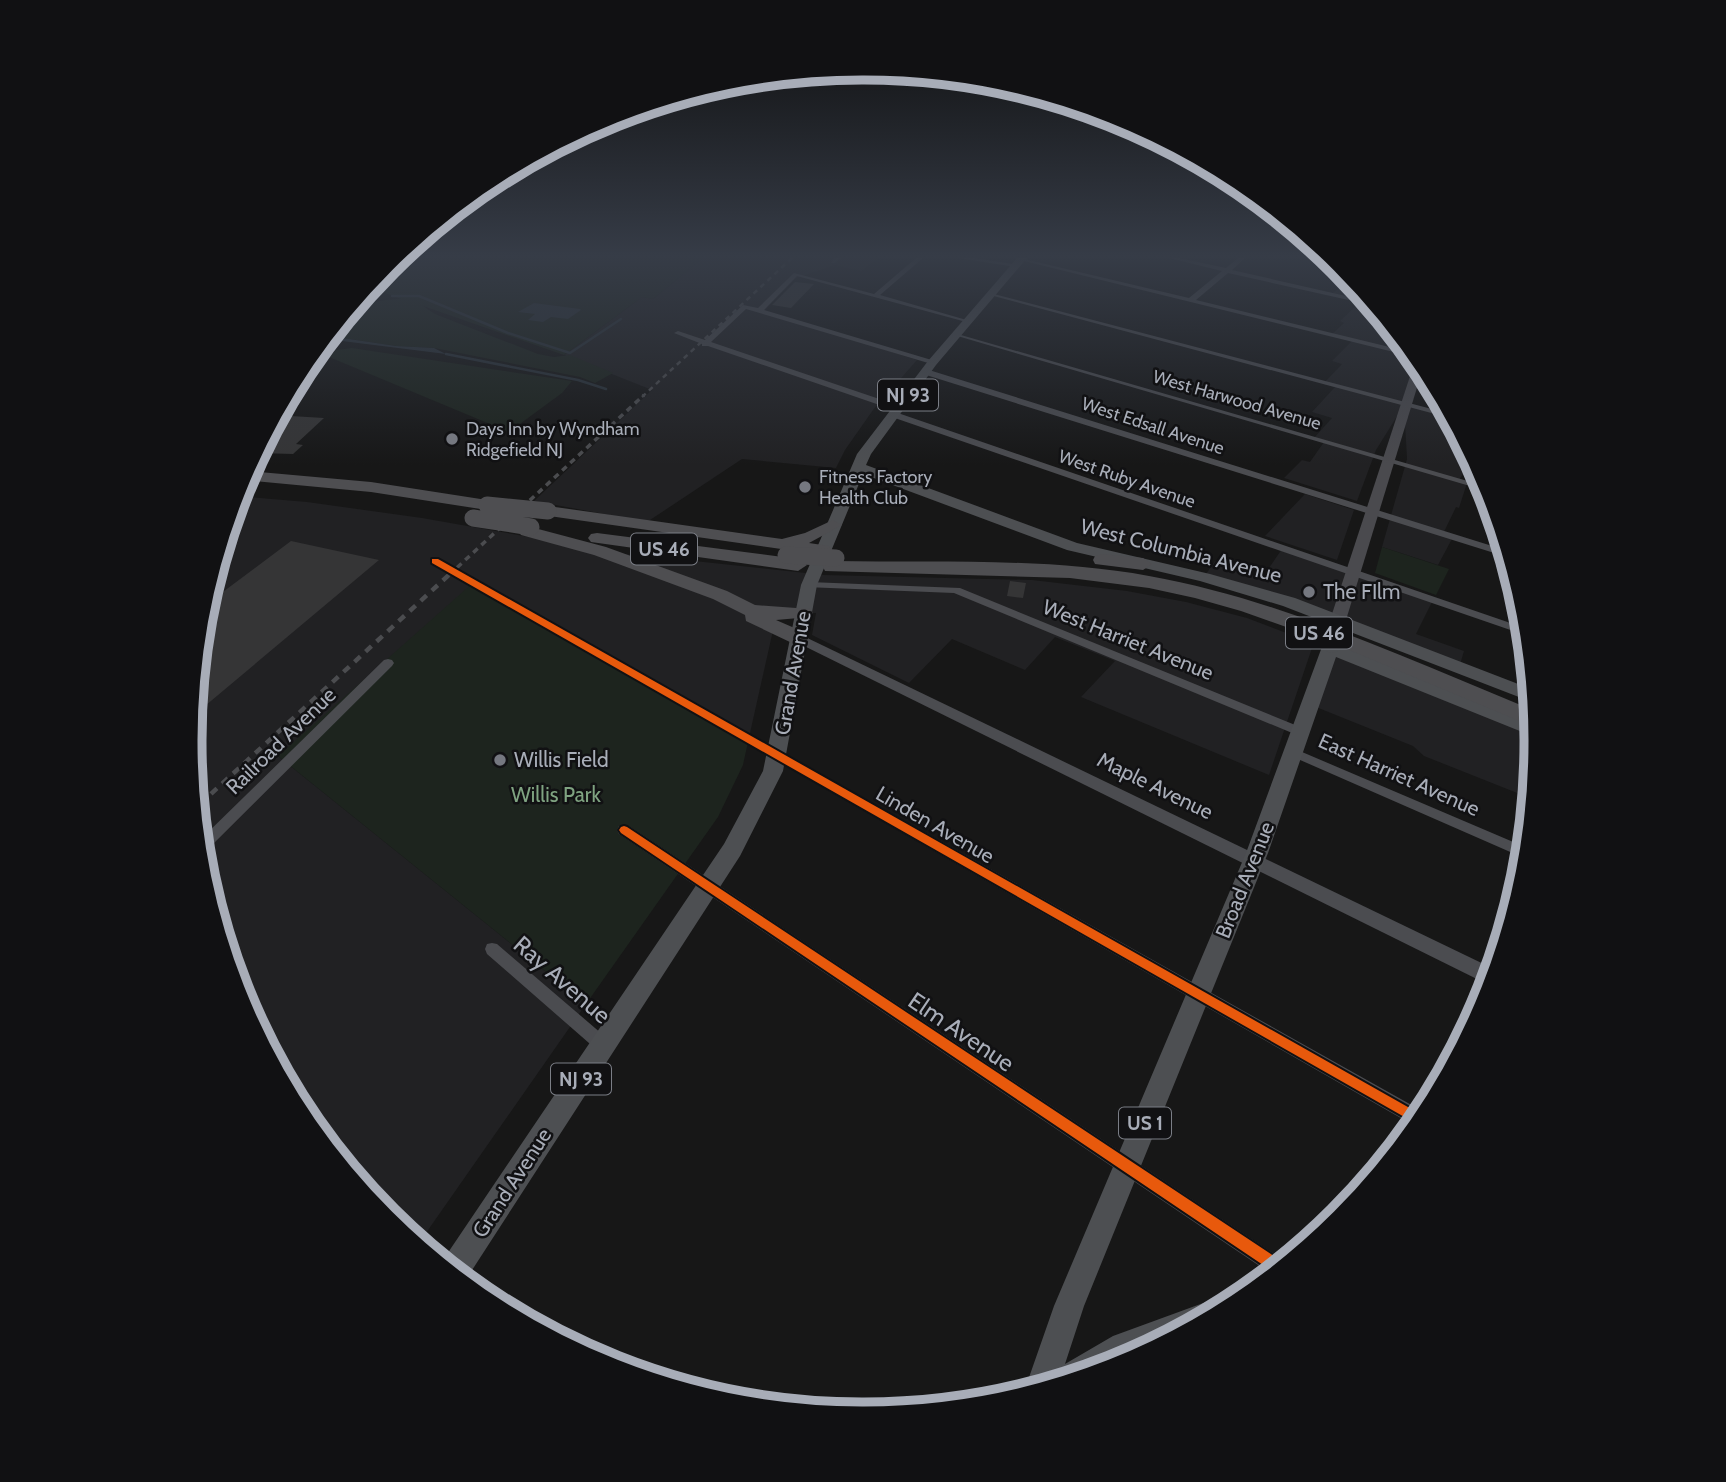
<svg xmlns="http://www.w3.org/2000/svg" width="1726" height="1482" font-family="Cabin,sans-serif">
<style>
.built{fill:#212123}
.green{fill:#1d241e}
.water{fill:#2a3239}
.lines{fill:none;stroke-linecap:round;stroke-linejoin:round}
.stream{stroke:#2a3239;stroke-width:2.5}
.building{fill:#353536}
.minor{fill:#4b4c50;fill-rule:evenodd}
.tertiary{fill:#4b4c50;fill-rule:evenodd}
.secondary{fill:#4a4a4e;fill-rule:evenodd}
.primary{fill:#4d4f52;fill-rule:evenodd}
.motorway{fill:#4e4e51;fill-rule:evenodd}
.rail-far3{stroke:#4b4c4f;stroke-width:2.5;stroke-dasharray:5 4.5;stroke-linecap:butt}
.rail-far2{stroke:#4b4c4f;stroke-width:3.5;stroke-dasharray:6 5;stroke-linecap:butt}
.rail-far1{stroke:#4b4c4f;stroke-width:4.5;stroke-dasharray:8 7;stroke-linecap:butt}
.rail{stroke:#4b4c4f;stroke-width:5;stroke-dasharray:10 9;stroke-linecap:butt}
.primary-bridge{stroke:#4d4f52;stroke-width:18}
.motorway-bridge{stroke:#4e4e51;stroke-width:17}
.cycleway-casing{stroke:#111113;stroke-width:4}
.cycleway{fill:#e8590c;fill-rule:evenodd}
.poi-dot{fill:#757880;stroke:#111113;stroke-width:2.5}
.labels{text-anchor:middle;stroke-width:5;stroke-linejoin:round;paint-order:stroke}
.far-street-label{font-size:18px;fill:#a8adb8;stroke:#111113}
.far-poi-label{font-size:18px;fill:#a8adb8;stroke:#111113;text-anchor:start}
.shield{fill:#111113;stroke:#7b7e86;stroke-width:2}
.shield-label{font-size:19px;font-weight:bold;fill:#a8adb8}
.street-label{font-size:21px;fill:#a8adb8;stroke:#111113}
.poi-label{font-size:21px;fill:#a8adb8;stroke:#111113;text-anchor:start}
.park-label{font-size:21px;fill:#7fa381;stroke:#111113}
.near-street-label{font-size:24px;fill:#a8adb8;stroke:#111113}
.rim{fill:none;stroke:#a8adb8;stroke-width:9}
</style>
<rect width="100%" height="100%" fill="#171717"/>
<!-- built -->
<path class="built" d="M703 258 877 259 861 271 835 265 796 278 764 311 917 360 873 410 845 450 836 468 742 459 647 522 534 501 652 390 564 355 642 297 653 299Z
M1350 281 1423 368 1434 389 1413 384 1405 404 1449 416 1466 449 1464 453 1469 454 1472 461 1459 480 1467 483 1459 508 1456 507 1443 534 1453 537 1438 565 1382 547 1407 459 1404 405 1376 450 1357 501 1284 478 1302 460 1310 462 1324 442 1314 438 1332 418 1312 412 1335 387 1323 384 1342 364 1332 361 1352 341 1331 335 1344 323 1340 321 1361 301 1331 294Z
M1305 494 1354 510 1337 560 1265 536Z
M238 496 307 502 422 518 676 563V559L824 575 1032 580 1127 591 1186 602 1247 618 1302 639 1310 643 1312 648 1269 775 1081 697 1115 661 1055 637 1025 670 952 639 909 683 812 635 816 613 762 611 774 626 748 742 278 756 586 1004 419 1243 387 1216 303 1114 241 998 203 872 190 741 203 609Z
M1282 549 1433 600 1416 634 1464 651 1459 668 1204 577 1215 561 1262 578Z
M1331 648 1535 730 1530 798 1424 756 1413 746 1311 705Z"/>
<!-- green -->
<path class="green" d="M396 258H703L653 299 642 297 564 355 423 306 435 314 538 354 554 357 570 355 613 373 595 383 580 377 434 348 396 346 329 336C352 308 364 300 401 299L369 287Z
M352 348 572 381 562 393 509 432 329 357 336 350Z
M1382 547 1449 569 1436 595 1375 573Z
M475 581 748 742 743 765 718 817 586 1004 278 756Z"/>
<!-- water -->
<path class="water" d="M534 303 580 309 581 310 568 319 551 317 543 322 528 320 535 314 518 312Z
M329 336 396 346 434 348 446 354 326 339Z"/>
<g class="lines">
<!-- stream -->
<path class="stream" d="M392 296H419L508 333 570 353 621 319
M446 354 578 380 606 389"/>
</g>
<!-- building -->
<path class="building" d="M795 282 814 284 791 308 772 305Z
M291 416 324 418 296 444 303 445 293 454 258 453 265 440Z
M291 541 379 560 193 716 204 606Z
M1010 581 1026 583 1023 598 1007 596Z"/>
<g class="lines">
<!-- minor -->
<path class="minor" d="M834 258H841L835 263H831Z
M916 258H923L880 295 970 321V323L797 276 764 310 935 361V365L746 309 711 342 900 406V410H894L708 346H702V344L674 333 678 331 705 340 743 305 758 308 794 273 874 294Z
M958 258H974L1019 265 1016 267Z
M1020 258 1189 298 1222 271 1169 258H1179L1226 268 1238 258H1245L1232 270 1368 301 1371 305 1228 273 1196 300 1410 352 1414 357 1020 260Z
M1311 258C1320 258 1330 258 1337 264Z
M990 293 1447 413 1450 418 990 295Z
M954 333 1485 486 1487 491 954 335Z
M923 370H929L1505 550 1507 557 923 374Z
M889 412H895L1525 628V635L889 416Z
M435 558 1424 1112 1413 1125 431 563V559Z
M809 582 960 588 1305 729 1307 732 1301 736 1297 735 954 593 805 587V583Z
M388 659 392 660 394 663 392 666 206 851 201 852 200 840 384 660Z
M1295 749 1525 847 1524 858 1291 756 1289 753 1291 750Z
M624 825 629 826 1285 1261 1270 1273 619 834 617 830 619 826Z
M492 943 497 944 609 1040 611 1045 609 1050 603 1053 597 1050 487 954 485 949 487 944Z"/>
<!-- tertiary -->
<path class="tertiary" d="M799 634 1494 969 1489 985 794 641 792 638Z"/>
<!-- secondary -->
<path class="secondary" d="M1417 361 1423 368 1346 620 1338 625 1333 623 1330 620 1414 364Z"/>
<!-- primary -->
<path class="primary" d="M1017 258H1027L936 365 871 454 866 465 1077 543 1210 574 1295 598 1531 689 1532 702 1283 606 1200 581 1067 550 863 474 817 585 783 771 740 856 465 1281 443 1260 724 844 763 771 801 585 857 454 928 361Z
M1332 639 1338 640 1340 645 1534 722 1535 737 1336 657 1268 853 1084 1306 1065 1364 1113 1336 1206 1302 1217 1306 1219 1310 1120 1363 1028 1391 1026 1386 1054 1306 1246 853 1323 644Z"/>
<!-- motorway -->
<path class="motorway" d="M248 471 371 482 487 500 496 505 487 510 371 492 243 480Z
M548 506 782 539 805 533 833 520 842 525 809 543 829 546 832 550 829 554 823 555 542 515 539 511Z
M527 526 606 547 727 591 755 605 810 609 813 613 810 617 776 620 806 633 809 638 806 643H792L746 621 745 615 713 599 594 555 521 535 518 531Z
M597 533 798 559 807 565 798 571 591 542 588 538 591 534Z
M1102 554 1143 558 1152 564 1143 570 1095 564 1093 560 1095 556Z
M832 561C937 563 1045 557 1149 576 1283 600 1407 659 1533 710L1534 727 1337 645 1241 611 1195 598 1149 588 1070 578 825 571 823 567 825 563Z"/>
<!-- rail-far3 -->
<path class="rail-far3" d="M642 397 792 258"/>
<!-- rail-far2 -->
<path class="rail-far2" d="M449 575 644 395"/>
<!-- rail-far1 -->
<path class="rail-far1" d="M200 804 451 573"/>
<!-- rail -->
<path class="rail" d="M197 807 202 803"/>
<!-- primary-bridge -->
<path class="primary-bridge" d="M1332 644 1337 625"/>
<!-- motorway-bridge -->
<path class="motorway-bridge" d="M487 505 548 511
M473 518 531 527
M786 555 836 558"/>
<defs>
<path id="cycleway" d="M432 559H438L1422 1115 1415 1123 432 563Z
M624 826 627 827 1283 1262 1272 1271 621 833 619 830 621 827Z"/>
</defs>
<!-- cycleway casing -->
<use href="#cycleway" class="cycleway-casing"/>
<!-- cycleway -->
<use href="#cycleway" class="cycleway"/>
</g>
<!-- sky -->
<linearGradient id="sky" x2="0" y2="1"><stop stop-color="#0d0d0d"/><stop offset="0.55" stop-color="#363c47"/><stop offset="1" stop-color="#363c47" stop-opacity="0"/></linearGradient>
<rect width="1726" height="465" fill="url(#sky)"/>
<!-- markers -->
<g class="poi-dot">
<circle cx="452" cy="439" r="7"/>
<circle cx="805" cy="487" r="7"/>
<circle cx="1309" cy="592" r="7"/>
<circle cx="500" cy="760" r="7"/>
</g>
<g class="labels">
<!-- far-street labels -->
<g class="far-street-label">
<text transform="translate(1237 400) rotate(16)" y="6">West Harwood Avenue</text>
<text transform="translate(1153 426) rotate(18)" y="6">West Edsall Avenue</text>
<text transform="translate(1127 479) rotate(19)" y="6">West Ruby Avenue</text>
</g>
<!-- far-poi labels -->
<g class="far-poi-label">
<text x="466" y="435">Days Inn by Wyndham<tspan x="466" dy="21">Ridgefield NJ</tspan></text>
<text x="819" y="483">Fitness Factory<tspan x="819" dy="21">Health Club</tspan></text>
</g>
<!-- shield labels -->
<g class="shield">
<rect x="878" y="379.5" width="60" height="31" rx="5"/>
<rect x="631" y="533.5" width="66" height="31" rx="5"/>
<rect x="1286" y="617.5" width="66" height="31" rx="5"/>
<rect x="551" y="1063.5" width="60" height="31" rx="5"/>
<rect x="1119" y="1107.5" width="52" height="31" rx="5"/>
</g>
<g class="shield-label">
<text x="908" y="402">NJ 93</text>
<text x="664" y="556">US 46</text>
<text x="1319" y="640">US 46</text>
<text x="581" y="1086">NJ 93</text>
<text x="1145" y="1130">US 1</text>
</g>
<!-- street labels -->
<g class="street-label">
<text transform="translate(1181 551) rotate(14)" y="7">West Columbia Avenue</text>
<text transform="translate(1128 640) rotate(22)" y="7">West Harriet Avenue</text>
<text transform="translate(793 673) rotate(-80)" y="7">Grand Avenue</text>
<text transform="translate(281 741) rotate(-44)" y="7">Railroad Avenue</text>
<text transform="translate(1399 775) rotate(24)" y="7">East Harriet Avenue</text>
<text transform="translate(1155 786) rotate(26)" y="7">Maple Avenue</text>
<text transform="translate(935 825) rotate(30)" y="7">Linden Avenue</text>
<text transform="translate(1245 880) rotate(-68)" y="7">Broad Avenue</text>
<text transform="translate(512 1183) rotate(-57)" y="7">Grand Avenue</text>
</g>
<!-- poi labels -->
<g class="poi-label">
<text x="1323" y="599">The FIlm</text>
<text x="514" y="767">Willis Field</text>
</g>
<!-- park labels -->
<g class="park-label">
<text x="556" y="802">Willis Park</text>
</g>
<!-- near-street labels -->
<g class="near-street-label">
<text transform="translate(562 980) rotate(41)" y="8">Ray Avenue</text>
<text transform="translate(961 1032) rotate(34)" y="8">Elm Avenue</text>
</g>
</g>
<!-- crop -->
<path d="M0 0H1726V1482H0ZM862 80H864A660 660 0 0 1 1524 740V742A660 660 0 0 1 864 1402H862A660 660 0 0 1 202 742V740A660 660 0 0 1 862 80Z" fill="#111113" fill-rule="evenodd"/>
<path class="rim" d="M862 80H864A660 660 0 0 1 1524 740V742A660 660 0 0 1 864 1402H862A660 660 0 0 1 202 742V740A660 660 0 0 1 862 80Z"/>
</svg>
